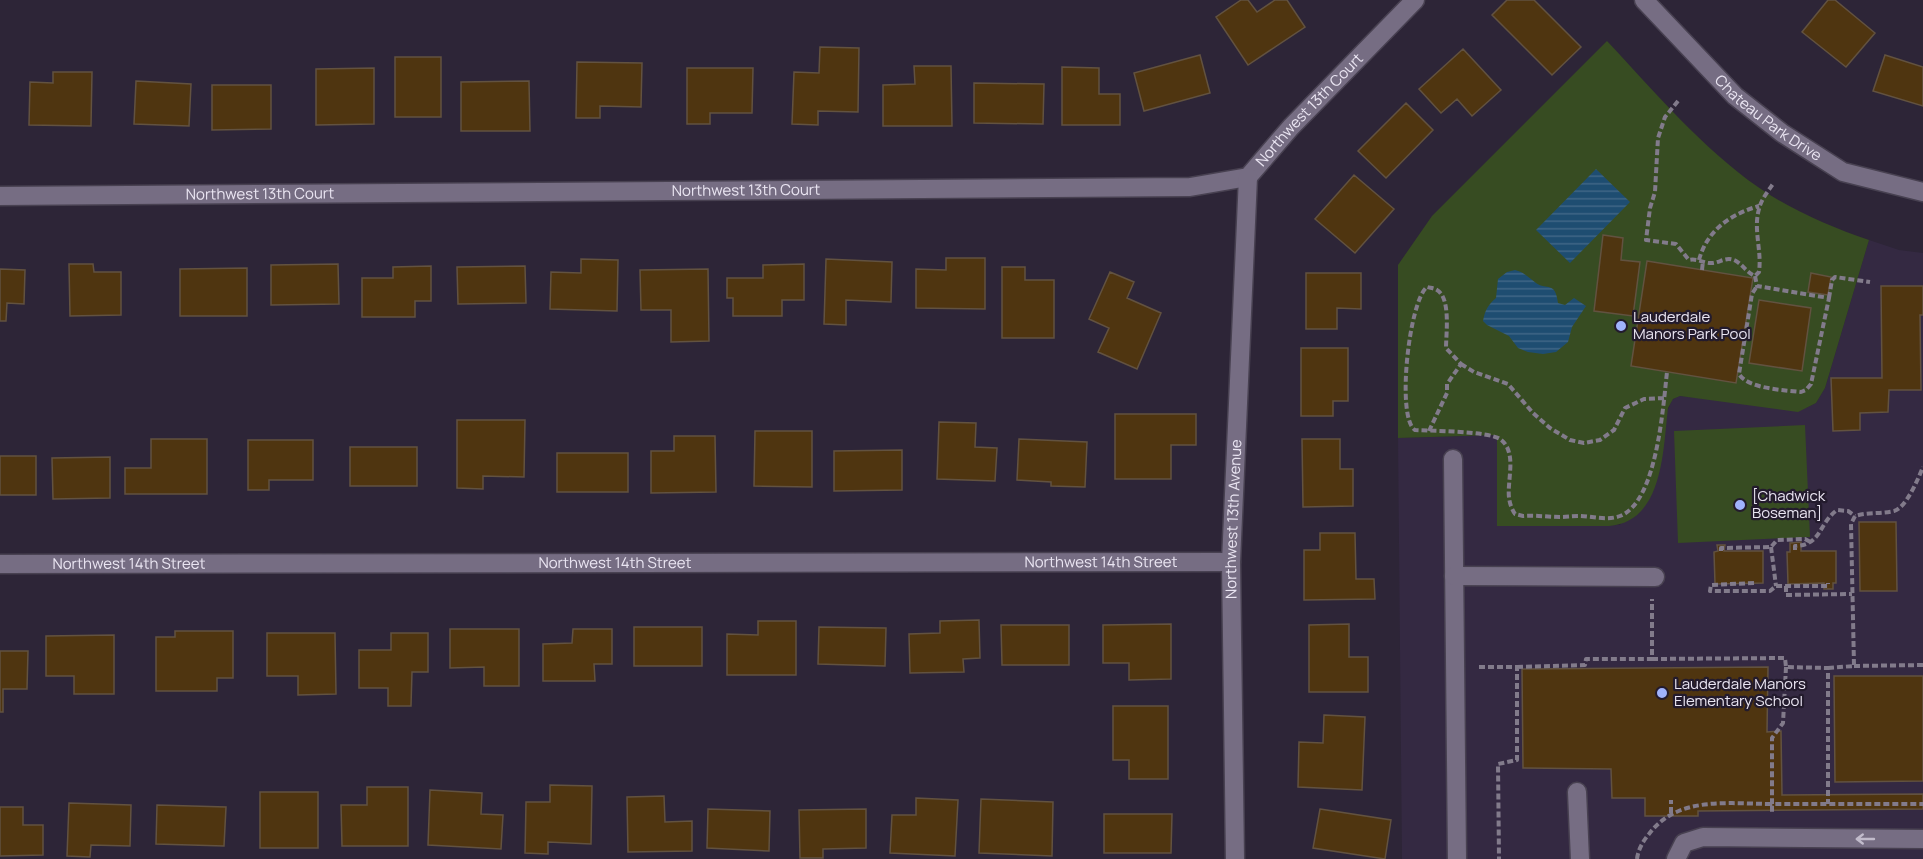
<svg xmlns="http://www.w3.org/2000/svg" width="1923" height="859" font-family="Manrope,sans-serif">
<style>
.built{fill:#342942}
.park{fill:#374c22}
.water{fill:url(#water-rules)}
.building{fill:#4f3510;stroke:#625240;stroke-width:1.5}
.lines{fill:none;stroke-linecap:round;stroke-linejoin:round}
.minor-casing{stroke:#484151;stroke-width:21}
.path{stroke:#827b8b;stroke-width:4;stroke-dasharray:6 3;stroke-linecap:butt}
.minor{stroke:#766d83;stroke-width:18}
.oneway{stroke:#c1bbcb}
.poi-dot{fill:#a0b3fd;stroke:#231b2d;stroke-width:2}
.labels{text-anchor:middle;stroke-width:4.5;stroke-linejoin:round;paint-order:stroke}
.street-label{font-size:15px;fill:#eae5f2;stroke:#231b2d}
.poi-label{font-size:15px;fill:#eae5f2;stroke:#231b2d;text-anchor:start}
</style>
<defs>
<pattern id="water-rules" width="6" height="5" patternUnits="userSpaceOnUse" patternTransform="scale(1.5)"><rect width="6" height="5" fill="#1e4d71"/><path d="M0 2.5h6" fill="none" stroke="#3f6686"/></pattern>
</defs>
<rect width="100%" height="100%" fill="#2d2537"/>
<!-- built -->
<path class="built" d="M1869 240 1899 250 1923 253V859H1402L1398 438 1497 435 1498 526 1620 525 1672 400 1679 396 1806 408 1816 403 1825 388Z"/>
<!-- park -->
<path class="park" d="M1607 41C1653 90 1703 149 1758 187 1791 210 1831 227 1869 240L1825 388 1816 403 1798 412 1680 396 1673 399 1668 408C1663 448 1664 522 1609 526H1497V435L1398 438V265L1432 216Z
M1805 425 1810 537 1678 543 1674 431Z"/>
<!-- water -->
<path class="water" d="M1596 169 1630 202 1570 263 1536 230Z
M1515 270C1524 272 1529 278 1536 283 1547 291 1555 280 1558 303L1565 305 1574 298 1586 306 1572 327 1568 342 1556 352 1543 354 1528 352 1518 348 1509 336 1487 325 1483 321C1485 310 1488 305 1496 298L1498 279 1507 272Z"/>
<!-- building -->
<path class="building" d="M1241 0H1248L1257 12 1275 0H1287L1305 27 1248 65 1216 17Z
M1507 0H1534L1581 47 1552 75 1492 15Z
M1828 0H1835L1875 33 1846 67 1802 32Z
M820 47 859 48 858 112 818 111V125L792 124 794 72 819 73Z
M1463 49 1501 90 1472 116 1457 99 1441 113 1419 89Z
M1200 55 1210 93 1144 111 1134 73Z
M1885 55 1923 67V106L1873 91Z
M395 57H441V117H395Z
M577 62 642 63 641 107 600 106V118H576Z
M914 66H951L952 126H883V85L915 84Z
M1062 67 1099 68V94H1120V125H1062Z
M374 68V124L316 125V69Z
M687 68H753L752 113H710V124H687Z
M53 72H92L91 126 29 125 30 82 53 83Z
M136 81 191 84 189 126 134 124Z
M529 81 530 131H461V82Z
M974 83 1044 84 1043 124 974 123Z
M212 85H271V129L212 130Z
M1406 103 1433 130 1386 178 1358 151Z
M1354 175 1394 209 1355 253 1315 219Z
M1603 235 1623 238 1621 260 1640 262 1633 316 1594 311Z
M946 258H985V309L916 308V269L946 270Z
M581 259 618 260 617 311 550 309 551 272 581 273Z
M826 259 892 262 891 302 846 300V325L824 324Z
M1647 261 1753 278 1736 383 1631 366Z
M69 264H93L94 272H121V315L70 316Z
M338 264 339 304 271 305V265Z
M804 264V300H782V316H733V298H727V278H763V265Z
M431 266V301H415V317H362V278H393V267Z
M525 266 526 303 458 304 457 267Z
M1002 267H1025V280H1054V338H1002Z
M247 268V316H180V269Z
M0 269 25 270 24 304 7 303 6 321H0Z
M708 269 709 341 671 342V310H641L640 270Z
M1110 272 1134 282 1127 298 1161 313 1137 369 1098 352 1109 328 1089 319Z
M1306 273H1361V309L1337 308V329H1306Z
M1811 273 1831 277 1828 295 1808 292Z
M1881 286H1923V315H1920L1921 390H1889L1888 412 1860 413V430L1833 431 1831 378H1882Z
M1759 300 1811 308 1802 371 1749 363Z
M1301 348H1348V401H1333V416H1301Z
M1115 414H1196V445H1171V479H1115Z
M457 420H525L524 477 483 476V489L457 488Z
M939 422 976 423 975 447 997 448 995 481 937 479Z
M755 431H812V487L754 486Z
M674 436H715L716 492 651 493V451H674Z
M151 439H207V494H125V468H151Z
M1019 439 1087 442 1085 487 1051 486V482L1017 480Z
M1302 439H1340V469H1353V506L1303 507Z
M248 440H313V480H269V490H248Z
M350 447H417V486H350Z
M902 450V490L834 491V451Z
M557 453H628V492H557Z
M0 456H36V495H0Z
M110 457V498L53 499 52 458Z
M1859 522H1896L1897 591H1860Z
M1320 533H1355L1356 579H1374L1375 599 1304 600V550H1320Z
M1801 542V551H1836V583H1833V589H1824V583L1788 584 1787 552H1790V543Z
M1717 545H1725L1724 551H1763V583L1715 584 1714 552 1718 551Z
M979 620 980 658 963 659 964 672 910 673 909 634 940 633V621Z
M758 621H796V675H727V634L758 635Z
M1171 624V679L1129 680V663H1103V625Z
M1349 624V657H1368V692H1309V625Z
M1001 625H1069V665H1002Z
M634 627H702V666H634Z
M819 627 886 628 885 666 818 664Z
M450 629H519V686H484V667L450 668Z
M573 629H612V664H594L595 681H543V644L572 643Z
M175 631H233V678H217V691H156V637H175Z
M267 633H335L336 694 298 695V676H267Z
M391 633H428V672H412L411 706H388V688H359V650H391Z
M114 635V694H74V676H46V636Z
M0 651H28L27 689H3V712H0Z
M1768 667 1767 732 1781 731 1782 795 1923 794V809L1698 811V816H1645V798H1612L1611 769 1523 768 1522 669Z
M1834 676H1923V781L1835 782Z
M1113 706H1168V779H1129V760H1113Z
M1324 715 1365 717 1362 790 1298 787 1299 742 1323 743Z
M550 785 592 786 591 844 548 842V854L525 853 526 802H550Z
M367 787H408V846H342L341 805H367Z
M430 790 482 793 481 814 503 815 501 849 428 845Z
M260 792H318V848H260Z
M664 796 665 822 692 821V851L628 852 627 797Z
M916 798 958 800 955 856 890 853 892 815H916Z
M981 799 1053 802 1052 856 979 853Z
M69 803 131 805 130 846 91 845 90 857 67 856Z
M157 805 226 807 224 846 156 844Z
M0 807H23V825H43V855L0 856Z
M708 809 770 811 769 851 707 848Z
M866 809V848L823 849V858H800L799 810Z
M1320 809 1391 820 1385 859 1313 848Z
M1104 814H1172L1171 853H1104Z"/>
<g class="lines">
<defs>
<g id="minor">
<path id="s1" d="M1644 0 1735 96 1782 133 1843 172 1923 192"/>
<path id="s2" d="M0 196 1190 187 1248 177 1291 127 1415 0"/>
<path d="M1453 459 1457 859"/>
<path id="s3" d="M0 564 1231 562"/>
<path d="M1454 576 1655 577"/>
<path d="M1577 792 1580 859"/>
<path id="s4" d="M1235 859 1231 562 1248 177"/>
<path d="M1676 859 1684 843 1703 837 1923 839"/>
</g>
</defs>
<!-- minor casing -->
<use href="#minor" class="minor-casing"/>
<!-- path -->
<path class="path" d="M1678 101 1665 117 1658 138 1655 192 1650 208 1646 240 1676 244 1689 260C1698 258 1704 264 1713 263 1721 262 1727 256 1736 261 1743 265 1746 272 1755 276L1759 272C1762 250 1753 230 1759 209 1761 200 1768 191 1773 184
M1699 260C1707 230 1731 214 1759 206
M1702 270 1703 261
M1755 276 1757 286 1829 298 1811 384 1806 390 1801 392C1784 390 1748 389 1739 374L1752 294 1757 286
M1829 298 1832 280 1835 277 1870 282
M1461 364 1474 372 1508 384 1533 413 1550 428 1570 440 1584 443 1600 440 1614 430 1625 408 1644 399 1664 398
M1429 431 1447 393V384L1461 364 1446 348C1446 334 1451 298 1437 290 1434 288 1430 288 1427 287 1409 301 1396 418 1415 430 1432 431 1487 431 1500 439 1511 447 1511 461 1510 473 1509 489 1506 500 1515 514L1523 516C1536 515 1548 517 1560 517 1566 517 1572 516 1579 516 1591 516 1607 521 1620 516 1657 502 1663 407 1667 372
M1771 547 1776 586
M1795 550V546C1822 545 1818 524 1837 510L1848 511 1855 516
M1721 551V548L1771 547 1777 540 1805 539 1812 543
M1754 583 1711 585 1710 591H1770L1776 586H1828V583
M1786 586V595L1852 594
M1652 659 1785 658 1786 667 1828 668V804
M1854 666 1923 665
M1479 667H1517V760L1498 764 1499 859
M1517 667 1585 665 1586 659H1652V599
M1786 667 1783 723 1772 738V804H1923
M1828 668 1854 666 1851 524 1855 516C1868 512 1881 514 1894 511 1906 508 1918 479 1923 467
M1671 813V800
M1637 859C1638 850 1643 841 1649 834 1678 795 1730 804 1772 804V814"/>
<!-- minor -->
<use href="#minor" class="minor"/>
</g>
<!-- one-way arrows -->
<defs><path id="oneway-shaft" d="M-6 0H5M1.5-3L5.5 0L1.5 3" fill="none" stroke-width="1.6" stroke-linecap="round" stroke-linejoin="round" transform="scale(1.5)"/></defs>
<use class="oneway" href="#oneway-shaft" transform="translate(1865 839) rotate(-180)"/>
<!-- markers -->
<g class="poi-dot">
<circle cx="1621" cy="326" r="6"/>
<circle cx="1740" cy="505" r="6"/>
<circle cx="1662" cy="693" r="6"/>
</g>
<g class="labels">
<!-- street labels -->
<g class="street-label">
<text dy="5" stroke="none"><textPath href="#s2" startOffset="1340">Northwest 13th Court</textPath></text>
<text dy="5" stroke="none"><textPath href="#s1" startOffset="172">Chateau Park Drive</textPath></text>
<text dy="5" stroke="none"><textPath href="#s2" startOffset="746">Northwest 13th Court</textPath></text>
<text dy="5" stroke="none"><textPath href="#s2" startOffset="260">Northwest 13th Court</textPath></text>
<text dy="5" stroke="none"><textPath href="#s4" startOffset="340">Northwest 13th Avenue</textPath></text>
<text dy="5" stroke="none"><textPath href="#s3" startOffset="615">Northwest 14th Street</textPath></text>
<text dy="5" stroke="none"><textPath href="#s3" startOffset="1101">Northwest 14th Street</textPath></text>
<text dy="5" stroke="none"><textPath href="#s3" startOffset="129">Northwest 14th Street</textPath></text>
</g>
<!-- poi labels -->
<g class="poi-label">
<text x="1633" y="322">Lauderdale<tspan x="1633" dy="17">Manors Park Pool</tspan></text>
<text x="1752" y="501">[Chadwick<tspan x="1752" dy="17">Boseman]</tspan></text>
<text x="1674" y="689">Lauderdale Manors<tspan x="1674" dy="17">Elementary School</tspan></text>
</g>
</g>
</svg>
